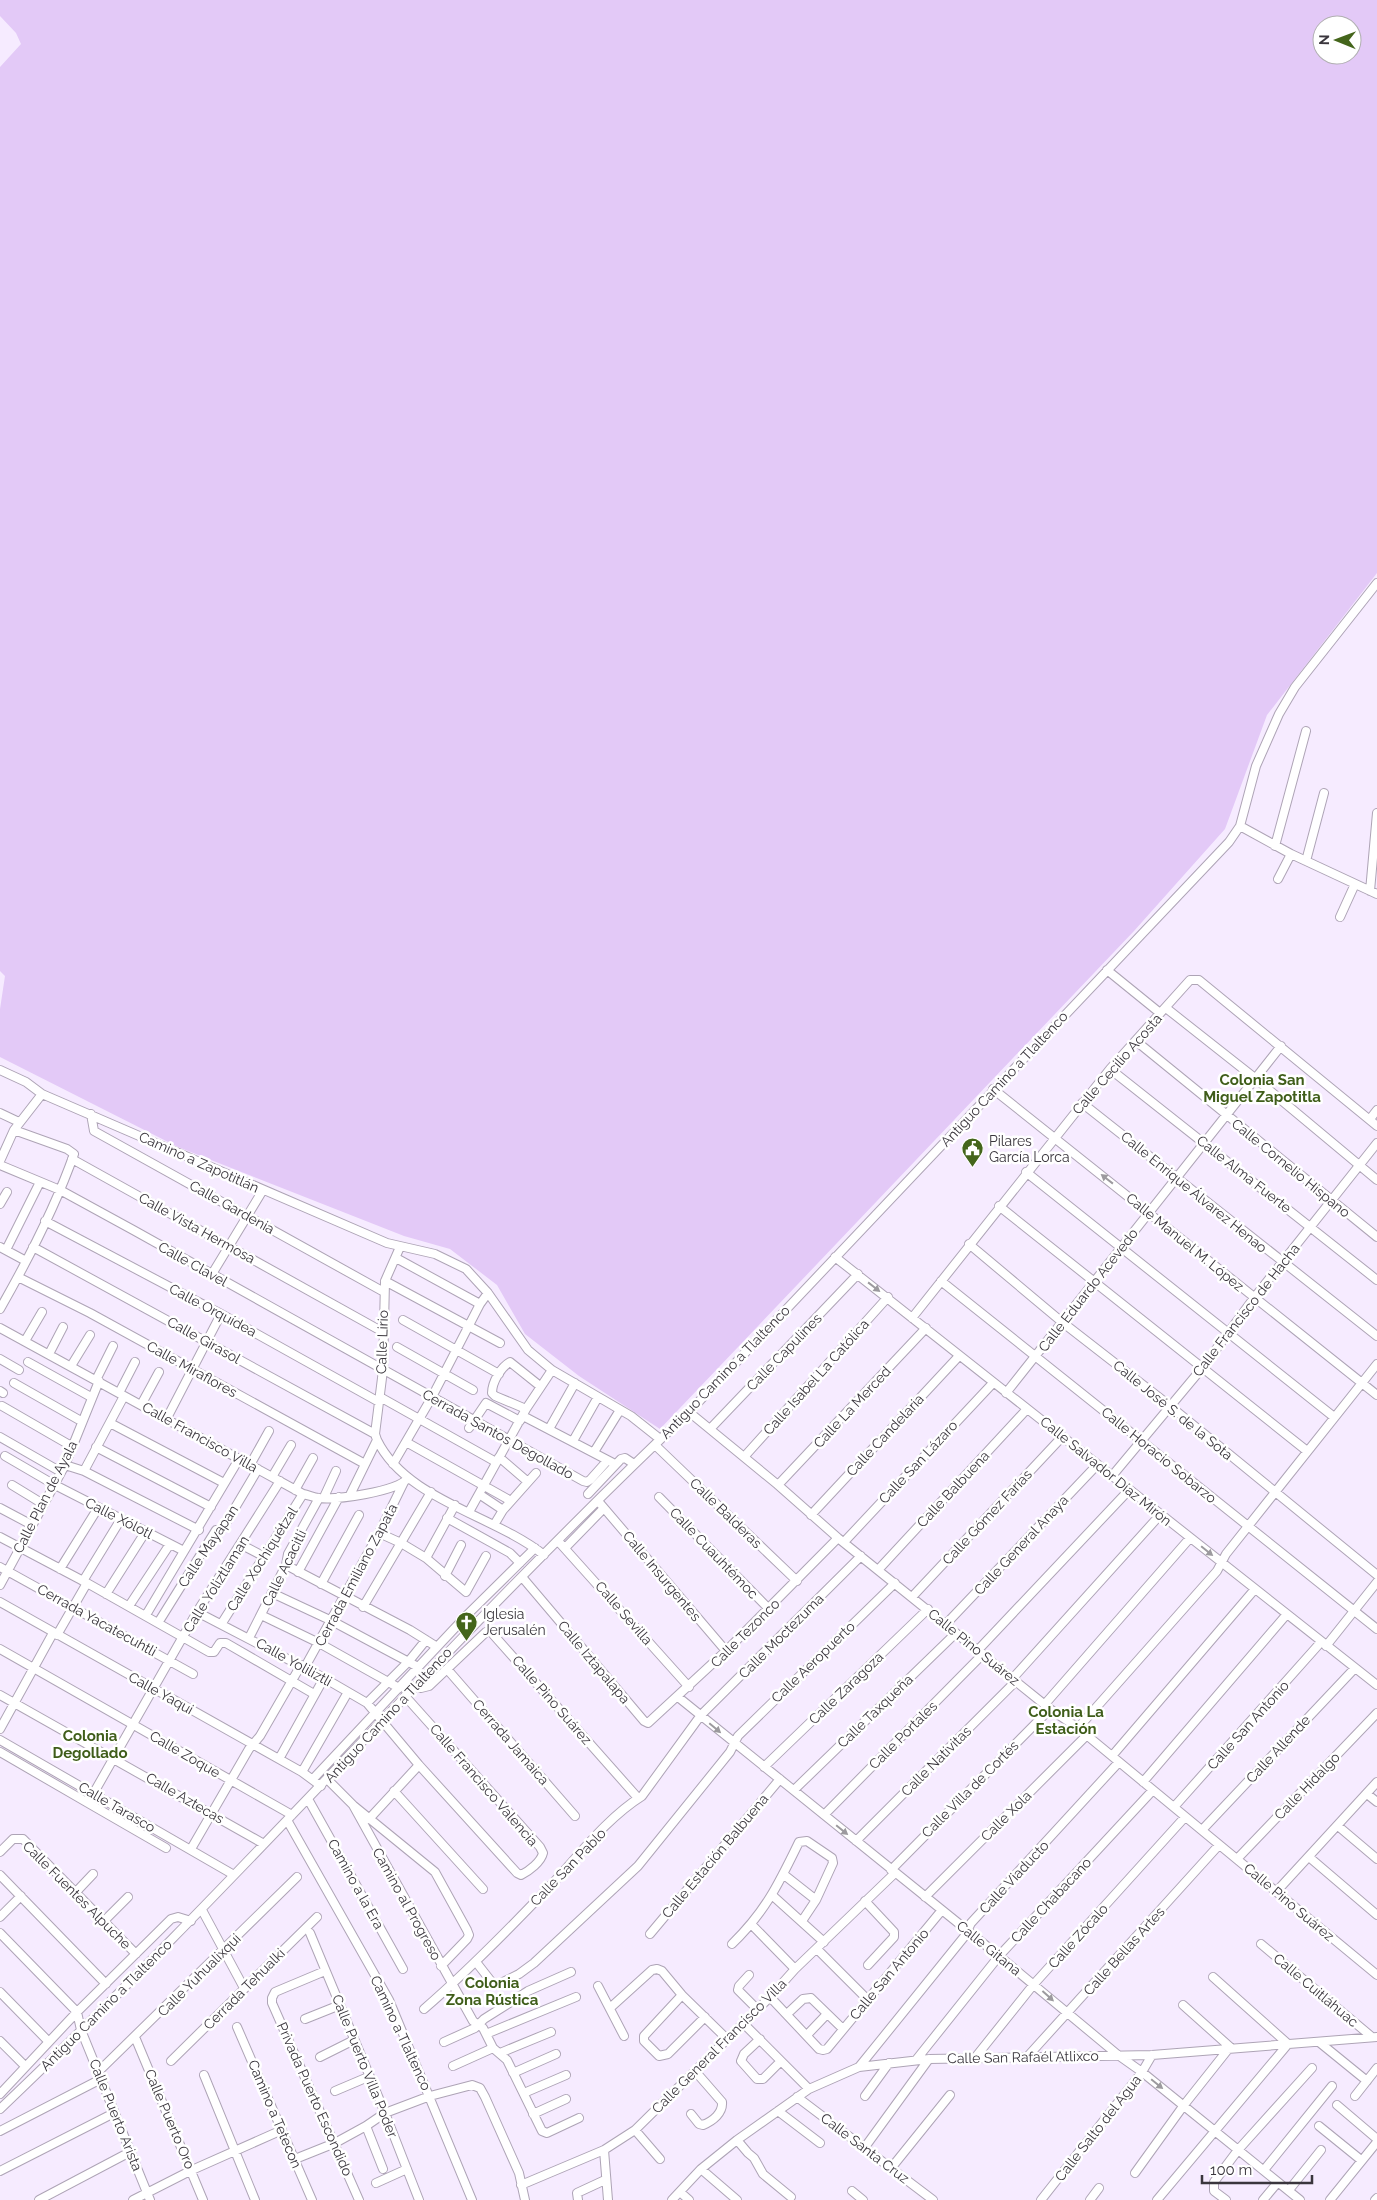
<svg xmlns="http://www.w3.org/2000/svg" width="1377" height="2200" font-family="Raleway,sans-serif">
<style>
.green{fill:#e3c9f7;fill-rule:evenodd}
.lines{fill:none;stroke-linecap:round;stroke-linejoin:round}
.minor-casing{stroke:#aea4b6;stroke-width:10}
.minor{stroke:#fff;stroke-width:8}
.oneway{fill:#9c9a9e}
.labels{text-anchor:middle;stroke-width:5;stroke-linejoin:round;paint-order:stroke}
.street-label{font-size:14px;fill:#3a363d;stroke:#fff}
.poi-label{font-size:14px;fill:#3a363d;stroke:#fff;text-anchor:start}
.neighbourhood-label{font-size:15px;font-weight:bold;fill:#3f5d1a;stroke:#fff}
</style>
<rect width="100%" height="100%" fill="#f6ebff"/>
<!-- green -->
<path class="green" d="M0 0H1377V573L1267 715 1225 829 1134 931 660 1429 579 1376 525 1334 497 1285 450 1249 404 1236 178 1147 0 1057V1009L5 976 0 971V67L21 44 16 33 0 16ZM1322 25H1352V55H1322Z"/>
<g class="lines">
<defs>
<path id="minor" d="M1240 826 1291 854 1377 894
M1275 846 1306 731
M1306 861 1324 793
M1278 879 1291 854
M1370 891 1377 813
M1340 917 1355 884
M1107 970 1160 1013
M1166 1008 1256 1079 1377 1180
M1136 1041 1377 1237
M1110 1069 1377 1280
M0 1070 26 1082 42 1094 387 1243 435 1254 466 1269 488 1293 528 1350 552 1370 631 1416 660 1439
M993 1089 1377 1395
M1082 1103 1377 1336
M0 1113 19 1122
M91 1114 94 1131 103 1136 384 1292
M1370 1119 1377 1110
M72 1159 383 1332
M0 1161 14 1130 42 1094
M0 1165 60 1190 135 1231 583 1481 587 1482 590 1480 607 1461
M1026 1172 1334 1417
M0 1204 7 1192
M999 1206 1307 1451
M45 1221 221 1314 379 1402
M969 1244 1062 1322 1170 1406 1377 1575
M0 1247 26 1261
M33 1247 375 1434
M6 1250 40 1182
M835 1257 1377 1685
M396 1258 480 1304
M212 1274 263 1190
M18 1277 90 1313 365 1464
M385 1281 500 1343
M941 1281 1377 1629
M0 1309C28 1260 55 1208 74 1154L67 1149 14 1130
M912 1318 1110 1069 1190 980H1199L1377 1126
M403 1320 499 1374
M0 1328 303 1494C308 1495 313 1497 318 1498 336 1500 397 1492 408 1478
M25 1341 42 1312
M397 1347 473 1390
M49 1354 63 1327
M0 1359 19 1370
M28 1362 91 1397
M71 1366 90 1335
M96 1380 113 1346
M14 1383 81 1421
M0 1391 3 1393
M119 1393 135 1362
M1006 1393 1281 1046
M380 1397 496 1462
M141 1405 159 1372
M2 1406 73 1447
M526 1409 495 1396 492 1393C492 1382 501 1367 510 1362L540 1386
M689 1412 778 1485 838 1538 1050 1709 1078 1728 1377 1975
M523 1416 615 1464
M167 1418 221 1314
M110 1423 224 1483
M469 1428 486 1403 520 1421
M549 1429 575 1383
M710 1429 858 1274
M0 1437 61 1472
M377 1440C406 1500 494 1515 544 1555
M573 1441 598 1397
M406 1442 511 1501
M655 1445 797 1581
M96 1447 211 1507
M594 1452 620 1410
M5 1456 53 1484 184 1551
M499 1457 528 1482
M744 1457 888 1297
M393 1464 432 1397 480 1304 488 1293
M65 1465 84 1471 199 1530
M250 1465 269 1431
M84 1471 124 1396
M1112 1476 1203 1367 1254 1298 1377 1143
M272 1477 291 1445
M12 1485 43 1504
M778 1485 926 1328
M295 1490 313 1458
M479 1494 503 1510
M588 1494 621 1459 625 1458 634 1464
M350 1495 377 1440 375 1434 383 1370 385 1281 400 1247
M324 1497 336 1471
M659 1497 769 1609
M598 1501 726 1651
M0 1508 32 1525
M469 1512 526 1409 552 1370
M811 1515 959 1356
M447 1518 510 1553 520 1563
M494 1525 503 1510 536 1473
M379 1533 401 1543 426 1558 466 1592 486 1556
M0 1537 87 1583 209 1652H214L220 1643H226L314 1694
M558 1541 689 1687
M844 1542 993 1383
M240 1544 263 1556
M566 1547 604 1508
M426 1558 455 1505
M286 1565 410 1630 437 1647
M0 1567 193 1674
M60 1569 98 1508
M878 1570 1027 1409
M298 1572 339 1497
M445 1576 461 1545
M522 1577 644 1721 648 1723 726 1651 838 1538
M83 1581 121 1519
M321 1584 359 1515
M0 1585 65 1465 99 1381
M272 1593 332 1621 418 1667
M106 1594 146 1531
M912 1597 1062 1437
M0 1602 302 1772 321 1786
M129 1606 170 1544
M363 1607 431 1492
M197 1612 324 1678 367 1703 419 1765 517 1873 521 1875C529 1871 541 1862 543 1853L540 1847 405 1696
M146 1615 239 1459
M261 1615 319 1643 399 1688
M158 1623 216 1530 219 1531 223 1528 258 1469
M222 1623 303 1494
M946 1624 1097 1465
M57 1635 87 1583
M249 1638 286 1565 288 1554 319 1498
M1326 1646 1377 1582
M0 1649 292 1815
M978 1650 1129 1490
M305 1667 379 1533 404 1482
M447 1669 575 1816
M1013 1678 1160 1515
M415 1686 421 1688 429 1686 486 1632 490 1631 638 1798
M0 1695 264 1844
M678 1697 999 1956 1118 2055 1142 2072 1300 2200
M367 1703 409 1661 426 1640
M1045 1704 1190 1538
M1078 1728 1217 1571 1226 1554 1377 1364
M0 1729 53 1633
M0 1740 234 1875
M0 1752 88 1803
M1112 1756 1255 1589
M279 1759 324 1678
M764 1767 928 1609
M302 1772 348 1692
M313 1779 468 1614 535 1548
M327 1779 353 1805 473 2021 483 2028 493 2048 507 2060 542 2131 547 2133 579 2118
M1143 1782 1287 1614
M794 1790 956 1633
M394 1791 483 1889
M1367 1794 1377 1802
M308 1799 403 1969
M354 1806 435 1872 467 1930 469 1935 467 1939 441 1966
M1174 1807 1321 1642
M824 1815 983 1654
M369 1819 419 1765
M287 1820 389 2000 472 2200
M1338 1826 1377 1859
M1202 1830 1355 1668
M856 1841 1016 1681
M166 1848 88 1803 197 1612 280 1481
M191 1849 249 1749 260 1736 301 1665
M0 1852 13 1839H23L136 1954
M1309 1857 1377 1915
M1237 1859 1377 1713
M891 1870 1050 1709
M783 1874 816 1900
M0 1875 106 1984
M1276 1892 1377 1782
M75 1893 93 1874
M773 1896 824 1942
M925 1897 1086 1736
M865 1901 894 1932V1937L868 1965
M202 1910 244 1988
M0 1917 21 1896
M104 1921 128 1897
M752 1925 795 1969
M0 1933 77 2012 81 2030 150 2200
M310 1933 385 2113 419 2200
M650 1934 780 1779
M732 1944C766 1911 779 1883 799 1842L807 1841 832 1858 833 1863 816 1900 802 1921
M1261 1944 1372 2037
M817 1949 868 2000
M476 1962 494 1985H497L519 1974 534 1963 638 1866 730 1752 738 1736 895 1583
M325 1971 275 1992 272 1998V2003L359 2200
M749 1975 739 1986 738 1990 757 2009
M598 1986 624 2036
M0 1992 49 2042
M682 1995 644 2036V2041L659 2056 668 2054 705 2017
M770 1997 819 2049 823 2050 827 2049 942 1910
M610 2008 652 1970 657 1969 662 1971 682 1995 727 2039
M424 2009C469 1970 511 1927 552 1884 580 1854 607 1818 642 1796L701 1715 861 1556
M787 2014 803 1999 811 1998 843 2029
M305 2019 340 2005
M743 2023 809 2089
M237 2027 312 2200
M486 2034 576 1997
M807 2035 827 2014
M135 2037 203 2200
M760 2039 744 2054 741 2061 757 2079H763L781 2061
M0 2041 25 2066
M444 2042 475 2028 484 2019 528 1991 571 1972
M1319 2042 1367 2081
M500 2053 551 2032
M1028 2056 1219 1845
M320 2057 354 2040
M974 2059 1034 1984 1185 1817
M916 2060 999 1956 1153 1790
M171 2061 317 1917
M453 2066 493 2048
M859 2067 964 1937 971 1923 1119 1762
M99 2071 297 1877
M513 2073 556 2054
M204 2075 255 2200
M335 2091 368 2077
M524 2093 566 2075
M0 2094 77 2012 171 1919 178 1917 191 1921
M865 2096 889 2063
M1355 2096 1377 2068
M797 2097 933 2200
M1337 2105 1377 2139
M0 2109C237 1884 451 1637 689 1412L1229 842 1240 826 1256 766 1279 714 1295 687 1377 583
M778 2111 820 2143
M533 2114 566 2099
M691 2114 699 2124 703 2125C713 2121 723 2113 722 2102L695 2071
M366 2126 383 2169
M1319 2126 1361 2160
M635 2130 660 2159
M0 2131 101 2079
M737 2140 748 2153 754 2158 763 2174 791 2197
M865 2147 929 2059
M604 2150 608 2200
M295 2159 335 2143 366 2126 385 2113 430 2096 472 2085 480 2088 485 2097 519 2173 525 2200
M892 2167 950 2095
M701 2169 737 2200
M1264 2170 1332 2086
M0 2171 114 2113
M1135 2173 1184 2105 1230 2047 1183 2005
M376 2183 407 2169
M521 2185 604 2150 635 2130 770 1997 795 1969 895 1873
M1289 2190 1321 2150
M852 2191 863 2200
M680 2192 689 2200
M39 2200 130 2152
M133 2200 192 2170 282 2130
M578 2200 577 2193 605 2180
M672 2200 701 2169 737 2140 809 2089 859 2067 929 2059 1152 2055 1377 2037
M1041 2200 1142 2072 1152 2055
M1090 2200 1099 2188
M1157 2200 1288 2044 1213 1977
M1226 2200 1214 2191V2182L1238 2150 1312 2068
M1263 2200 1278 2182
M1330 2200 1377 2142
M1375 2200 1377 2198"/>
</defs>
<!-- minor casing -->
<use href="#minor" class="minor-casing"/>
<!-- minor -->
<use href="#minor" class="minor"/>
</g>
<!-- one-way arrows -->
<defs><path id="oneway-solid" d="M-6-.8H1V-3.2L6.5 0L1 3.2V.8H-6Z" transform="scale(1.25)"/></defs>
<g class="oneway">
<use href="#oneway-solid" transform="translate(1107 1179) rotate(-142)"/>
<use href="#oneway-solid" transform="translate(874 1287) rotate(38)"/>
<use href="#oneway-solid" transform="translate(1207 1551) rotate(39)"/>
<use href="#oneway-solid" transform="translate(715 1728) rotate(40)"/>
<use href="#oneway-solid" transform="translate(842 1830) rotate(39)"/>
<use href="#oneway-solid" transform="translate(1048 1996) rotate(42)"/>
<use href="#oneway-solid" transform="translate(1157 2084) rotate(39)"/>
</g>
<!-- icons -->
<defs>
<symbol id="civic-pin" viewBox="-11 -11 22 30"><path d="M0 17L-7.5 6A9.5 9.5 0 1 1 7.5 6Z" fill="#44651b" stroke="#fff"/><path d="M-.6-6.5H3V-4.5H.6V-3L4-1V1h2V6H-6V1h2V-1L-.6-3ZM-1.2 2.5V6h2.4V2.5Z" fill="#fff"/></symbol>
<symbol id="church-pin" viewBox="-11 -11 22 30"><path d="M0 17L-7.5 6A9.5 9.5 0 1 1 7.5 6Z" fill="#44651b" stroke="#fff"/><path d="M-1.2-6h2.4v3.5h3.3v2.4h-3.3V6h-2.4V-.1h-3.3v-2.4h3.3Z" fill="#fff"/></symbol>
</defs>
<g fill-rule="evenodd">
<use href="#civic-pin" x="960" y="1136" width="25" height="34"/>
<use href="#church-pin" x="454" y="1610" width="25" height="34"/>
</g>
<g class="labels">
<!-- street labels -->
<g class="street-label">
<text transform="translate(1117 1064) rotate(-49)" y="5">Calle Cecilio Acosta</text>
<text transform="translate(1004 1079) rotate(-47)" y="5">Antiguo Camino a Tlaltenco</text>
<text transform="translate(199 1162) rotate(24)" y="5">Camino a Zapotitlán</text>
<text transform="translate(1291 1168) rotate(39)" y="5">Calle Cornelio Hispano</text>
<text transform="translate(1244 1174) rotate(38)" y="5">Calle Alma Fuerte</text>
<text transform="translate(1194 1192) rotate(39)" y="5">Calle Enrique Álvarez Henao</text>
<text transform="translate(232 1207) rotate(29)" y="5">Calle Gardenia</text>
<text transform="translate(197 1228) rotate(29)" y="5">Calle Vista Hermosa</text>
<text transform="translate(1185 1242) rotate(39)" y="5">Calle Manuel M. López</text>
<text transform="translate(193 1264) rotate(29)" y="5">Calle Clavel</text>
<text transform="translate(1088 1290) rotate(-52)" y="5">Calle Eduardo Acevedo</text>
<text transform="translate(213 1310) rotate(28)" y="5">Calle Orquídea</text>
<text transform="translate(1246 1310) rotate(-52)" y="5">Calle Francisco de Hacha</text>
<text transform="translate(204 1340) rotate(29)" y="5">Calle Girasol</text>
<text transform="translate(382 1342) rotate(-88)" y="5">Calle Lirio</text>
<text transform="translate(784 1352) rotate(-46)" y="5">Calle Capulines</text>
<text transform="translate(192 1369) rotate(29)" y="5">Calle Miraflores</text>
<text transform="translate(725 1372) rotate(-46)" y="5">Antiguo Camino a Tlaltenco</text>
<text transform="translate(816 1377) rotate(-48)" y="5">Calle Isabel La Católica</text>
<text transform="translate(852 1407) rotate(-47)" y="5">Calle La Merced</text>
<text transform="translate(1173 1410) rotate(39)" y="5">Calle José S. de la Sota</text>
<text transform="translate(498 1434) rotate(29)" y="5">Cerrada Santos Degollado</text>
<text transform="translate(885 1435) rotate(-47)" y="5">Calle Candelaria</text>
<text transform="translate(200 1437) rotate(29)" y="5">Calle Francisco Villa</text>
<text transform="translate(1159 1455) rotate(39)" y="5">Calle Horacio Sobarzo</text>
<text transform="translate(918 1462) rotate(-47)" y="5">Calle San Lázaro</text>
<text transform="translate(1106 1471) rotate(39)" y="5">Calle Salvador Díaz Mirón</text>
<text transform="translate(953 1489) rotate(-47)" y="5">Calle Balbuena</text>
<text transform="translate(45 1497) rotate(-63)" y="5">Calle Plan de Ayala</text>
<text transform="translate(726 1513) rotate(44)" y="5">Calle Balderas</text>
<text transform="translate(987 1517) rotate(-47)" y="5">Calle Gómez Farías</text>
<text transform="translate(119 1518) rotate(27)" y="5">Calle Xólotl</text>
<text transform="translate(1021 1545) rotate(-47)" y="5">Calle General Anaya</text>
<text transform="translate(208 1546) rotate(-56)" y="5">Calle Mayapan</text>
<text transform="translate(714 1553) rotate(46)" y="5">Calle Cuauhtémoc</text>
<text transform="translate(262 1559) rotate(-58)" y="5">Calle Xochiquétzal</text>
<text transform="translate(284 1568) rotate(-64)" y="5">Calle Acacitli</text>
<text transform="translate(356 1575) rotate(-62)" y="5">Cerrada Emiliano Zapata</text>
<text transform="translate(662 1576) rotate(50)" y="5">Calle Insurgentes</text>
<text transform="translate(216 1584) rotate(-58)" y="5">Calle Yoliztlaman</text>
<text transform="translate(624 1613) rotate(49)" y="5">Calle Sevilla</text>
<text transform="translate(97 1620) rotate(29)" y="5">Cerrada Yacatecuhtli</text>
<text transform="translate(745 1633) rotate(-45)" y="5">Calle Tezonco</text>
<text transform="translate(781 1636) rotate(-45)" y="5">Calle Moctezuma</text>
<text transform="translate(974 1647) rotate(39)" y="5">Calle Pino Suárez</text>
<text transform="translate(294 1662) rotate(29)" y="5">Calle Yoliliztli</text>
<text transform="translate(594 1662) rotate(50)" y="5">Calle Iztapalapa</text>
<text transform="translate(813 1662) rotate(-44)" y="5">Calle Aeropuerto</text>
<text transform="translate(846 1688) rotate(-44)" y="5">Calle Zaragoza</text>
<text transform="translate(161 1693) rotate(29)" y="5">Calle Yaqui</text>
<text transform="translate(552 1700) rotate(49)" y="5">Calle Pino Suárez</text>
<text transform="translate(875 1711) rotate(-44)" y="5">Calle Taxqueña</text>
<text transform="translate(388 1715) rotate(-47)" y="5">Antiguo Camino a Tlaltenco</text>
<text transform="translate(1248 1725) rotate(-48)" y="5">Calle San Antonio</text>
<text transform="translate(903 1735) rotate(-45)" y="5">Calle Portales</text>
<text transform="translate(511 1742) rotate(49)" y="5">Cerrada Jamaica</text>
<text transform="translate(1278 1749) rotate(-47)" y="5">Calle Allende</text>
<text transform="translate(185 1754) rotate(30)" y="5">Calle Zoque</text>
<text transform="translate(936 1761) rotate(-45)" y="5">Calle Nativitas</text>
<text transform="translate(484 1785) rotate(49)" y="5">Calle Francisco Valencia</text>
<text transform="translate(1307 1786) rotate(-46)" y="5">Calle Hidalgo</text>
<text transform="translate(970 1789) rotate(-45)" y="5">Calle Villa de Cortés</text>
<text transform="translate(185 1798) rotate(30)" y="5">Calle Aztecas</text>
<text transform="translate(117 1807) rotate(30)" y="5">Calle Tarasco</text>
<text transform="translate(1006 1816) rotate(-45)" y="5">Calle Xola</text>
<text transform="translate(715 1856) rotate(-50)" y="5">Calle Estación Balbuena</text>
<text transform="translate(568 1867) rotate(-46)" y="5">Calle San Pablo</text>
<text transform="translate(1014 1877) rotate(-47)" y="5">Calle Viaducto</text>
<text transform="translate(356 1884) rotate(61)" y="5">Camino a la Era</text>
<text transform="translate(77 1895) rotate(45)" y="5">Calle Fuentes Alpuche</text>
<text transform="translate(1051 1900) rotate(-47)" y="5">Calle Chabacano</text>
<text transform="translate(1289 1902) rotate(40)" y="5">Calle Pino Suárez</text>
<text transform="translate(407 1904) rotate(61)" y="5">Camino al Progreso</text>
<text transform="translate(1078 1936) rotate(-48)" y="5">Calle Zócalo</text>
<text transform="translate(989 1948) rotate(39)" y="5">Calle Gitana</text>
<text transform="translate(1124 1951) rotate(-48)" y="5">Calle Bellas Artes</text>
<text transform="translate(889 1974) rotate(-50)" y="5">Calle San Antonio</text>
<text transform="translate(199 1975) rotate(-45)" y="5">Calle Yuhualixqui</text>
<text transform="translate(244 1989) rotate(-45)" y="5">Cerrada Tehualki</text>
<text transform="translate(1316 1990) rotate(40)" y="5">Calle Cuitláhuac</text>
<text transform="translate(106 2005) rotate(-45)" y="5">Antiguo Camino a Tlaltenco</text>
<text transform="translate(401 2033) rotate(65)" y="5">Camino a Tlaltenco</text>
<text transform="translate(719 2046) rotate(-45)" y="5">Calle General Francisco Villa</text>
<text transform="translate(1023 2057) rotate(-1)" y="5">Calle San Rafaél Atlixco</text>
<text transform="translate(365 2066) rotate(68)" y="5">Calle Puerto Villa Poder</text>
<text transform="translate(315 2099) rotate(66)" y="5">Privada Puerto Escondido</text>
<text transform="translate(275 2114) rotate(67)" y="5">Camino a Tetecon</text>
<text transform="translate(116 2115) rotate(68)" y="5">Calle Puerto Arista</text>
<text transform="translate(170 2119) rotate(67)" y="5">Calle Puerto Oro</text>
<text transform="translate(1098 2128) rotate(-52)" y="5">Calle Salto del Agua</text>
<text transform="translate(865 2148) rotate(37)" y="5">Calle Santa Cruz</text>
</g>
<!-- poi labels -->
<g class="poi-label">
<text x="989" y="1146">Pilares<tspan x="989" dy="16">García Lorca</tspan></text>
<text x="483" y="1619">Iglesia<tspan x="483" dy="16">Jerusalén</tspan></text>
</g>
<!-- neighbourhood labels -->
<g class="neighbourhood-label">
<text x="1262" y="1085">Colonia San<tspan x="1262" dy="17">Miguel Zapotitla</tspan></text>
<text x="1066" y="1717">Colonia La<tspan x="1066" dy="17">Estación</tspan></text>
<text x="90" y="1741">Colonia<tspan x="90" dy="17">Degollado</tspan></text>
<text x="492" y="1988">Colonia<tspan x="492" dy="17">Zona Rústica</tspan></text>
</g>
</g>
<!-- north arrow -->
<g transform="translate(1337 40) rotate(271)"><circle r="24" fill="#ffffff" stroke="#b0afb1"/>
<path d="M0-4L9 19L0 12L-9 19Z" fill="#44651b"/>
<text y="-8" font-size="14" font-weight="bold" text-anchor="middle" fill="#3a363d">N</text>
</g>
<!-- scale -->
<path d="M1202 2175v8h110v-8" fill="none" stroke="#3a363d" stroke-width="2.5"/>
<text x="1210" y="2175" font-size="15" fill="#3a363d" stroke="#ffffff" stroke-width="4" paint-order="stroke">100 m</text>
</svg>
